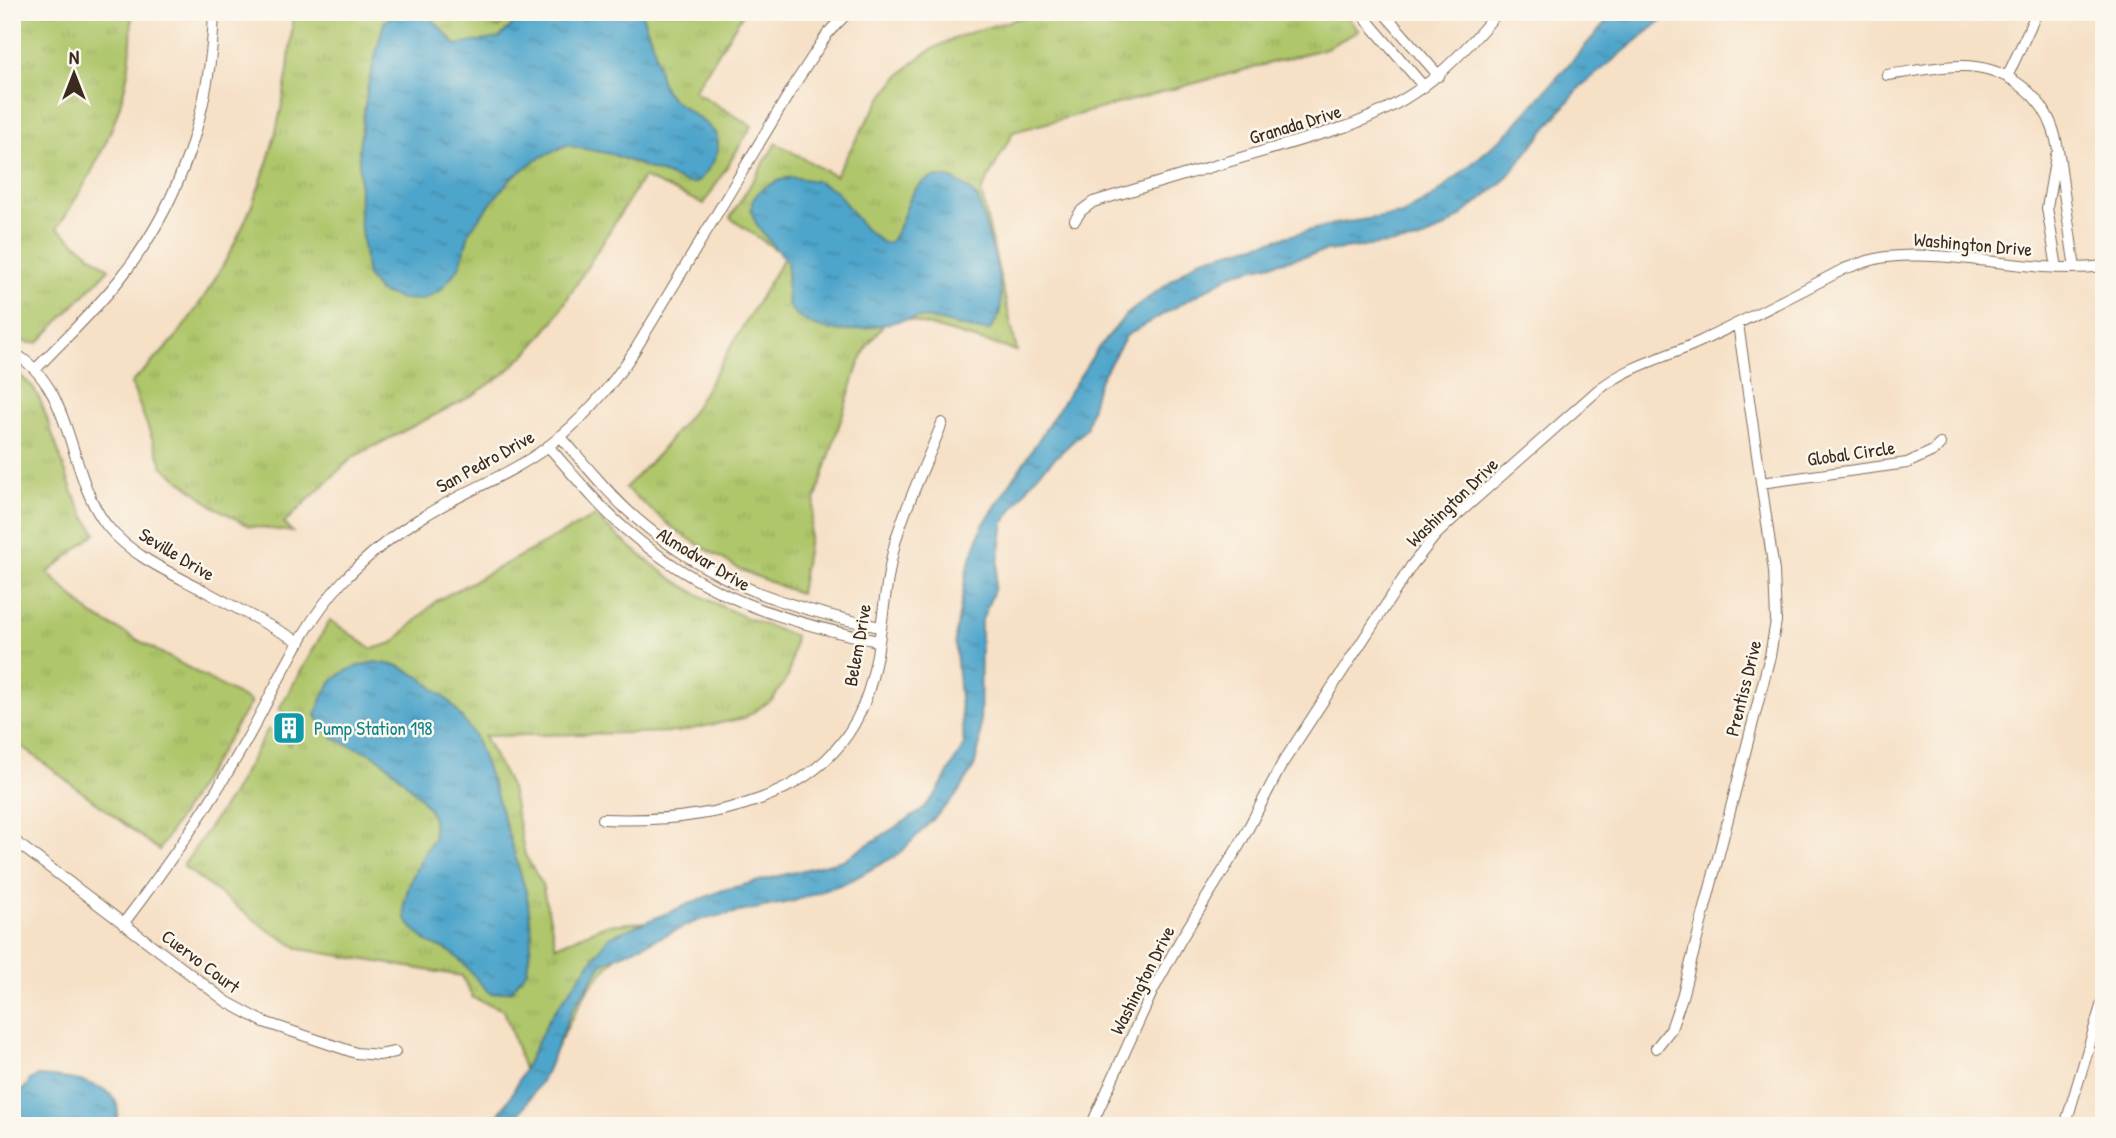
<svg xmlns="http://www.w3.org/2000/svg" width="2116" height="1138" font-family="'Patrick Hand',sans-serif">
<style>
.grass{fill:url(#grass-tufts);stroke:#757844;stroke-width:2}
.water{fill:url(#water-ripples);stroke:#446874;stroke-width:2}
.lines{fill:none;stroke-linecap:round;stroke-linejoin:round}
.minor-casing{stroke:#7c6a59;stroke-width:12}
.minor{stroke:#fff;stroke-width:10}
.labels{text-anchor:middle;stroke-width:5;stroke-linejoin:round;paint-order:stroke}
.street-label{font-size:19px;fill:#3b2a1e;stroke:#fbf7ec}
.culture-label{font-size:19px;fill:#0d838f;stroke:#fbf7ec;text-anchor:start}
</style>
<defs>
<pattern id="grass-tufts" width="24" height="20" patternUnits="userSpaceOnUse" patternTransform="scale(1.75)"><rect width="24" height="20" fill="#afc66b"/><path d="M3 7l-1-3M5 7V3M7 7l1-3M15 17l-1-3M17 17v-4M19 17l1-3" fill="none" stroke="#97aa5c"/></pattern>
<pattern id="water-ripples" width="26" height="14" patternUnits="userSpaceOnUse" patternTransform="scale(1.75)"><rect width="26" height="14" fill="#4ea5cb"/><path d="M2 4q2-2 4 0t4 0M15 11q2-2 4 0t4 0" fill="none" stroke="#4287a4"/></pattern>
</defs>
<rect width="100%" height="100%" fill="#fbf7ec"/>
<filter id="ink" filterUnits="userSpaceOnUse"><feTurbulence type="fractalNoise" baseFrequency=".0143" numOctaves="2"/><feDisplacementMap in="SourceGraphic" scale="14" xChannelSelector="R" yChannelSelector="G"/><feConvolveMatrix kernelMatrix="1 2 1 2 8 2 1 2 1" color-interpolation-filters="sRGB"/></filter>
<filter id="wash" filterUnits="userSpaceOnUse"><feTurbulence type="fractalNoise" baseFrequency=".00686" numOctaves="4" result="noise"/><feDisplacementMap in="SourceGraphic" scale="28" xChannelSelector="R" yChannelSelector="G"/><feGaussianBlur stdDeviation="1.57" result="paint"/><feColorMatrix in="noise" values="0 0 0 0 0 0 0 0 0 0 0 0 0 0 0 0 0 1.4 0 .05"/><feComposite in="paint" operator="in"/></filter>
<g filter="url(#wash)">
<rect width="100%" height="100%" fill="#f6e0c6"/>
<!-- grass -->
<path class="grass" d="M12 12H132C131 27 132 41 130 56 124 118 92 177 57 228L109 269 38 343H27L12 336Z
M293 12H475L499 28 508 12H744L694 91 752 126 704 204 643 177 553 322 530 350 504 374 472 396 353 457 284 523 292 532 249 526 213 506 163 467 131 383C146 368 163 353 176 337 250 240 288 133 293 12Z
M1041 12H1343L1359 31 1326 48 1013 132 981 192 1017 351 891 315 866 348 857 369 815 501 800 594 741 570 678 532 625 488 659 453 692 412 785 256 730 218 776 143 835 176C862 132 886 75 933 49 966 30 1006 23 1041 12Z
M12 368 33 387 41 402 73 493 84 515 96 533 48 573 92 615 251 702 159 850 12 739Z
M595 516C627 545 661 574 699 595 730 612 762 624 795 636L789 675 773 699 744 718 678 732 484 736 511 788 525 855 542 884 556 946 606 925 686 919 617 956 588 989 553 1054 530 1087 504 1010 473 998 462 976 300 949 265 928 183 866 232 794 268 729 289 745 300 725 279 709 330 620 372 649 393 643 436 601Z"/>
<!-- water -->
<path class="water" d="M397 12H426L456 45 499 38 525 12H642C644 25 651 36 654 48 658 61 658 79 665 90 682 117 735 123 713 162 708 170 704 177 696 183H687L611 154 566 145 537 159 510 179 470 230 460 266 441 290 422 300 401 299 379 292 367 276 360 220 359 147 368 85 384 22Z
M1615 12H1672L1580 87 1502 183 1448 226 1420 240 1326 251 1235 273 1126 336 1098 384 1086 429 1036 476 1004 522 994 590 981 622 980 744 974 767 956 796 899 854 848 882 794 901 699 920 603 963 572 1010 546 1073 512 1126H491L511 1096 549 1019 609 937 723 890 843 860 921 811 936 794 964 745 955 638 967 570 982 527 1098 348 1127 314 1199 260 1334 224 1402 214 1433 197 1510 131Z
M790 177 816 181 835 190 864 228 883 243 890 242C901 228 903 213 911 197 928 165 959 176 978 199 986 228 1002 275 1001 304 1001 314 996 322 990 330 966 332 938 316 917 318 880 322 842 342 807 322 800 318 791 312 788 304 786 296 788 271 787 261 756 227 724 196 790 177Z
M375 662 399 666 420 677 451 703 474 735 495 790 527 895 532 935 527 970 512 990 491 994C475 981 466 962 449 951 443 947 435 947 429 943 423 939 409 925 406 919 398 897 422 856 434 838 433 831 434 823 432 816 428 802 385 760 372 754 347 743 329 743 316 715 327 679 339 669 375 662Z
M39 1076C64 1078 132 1081 115 1123L112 1126H12V1096L25 1088 30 1080Z"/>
</g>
<g filter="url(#ink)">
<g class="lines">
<defs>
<path id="minor" d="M1360 12 1424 87
M1383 12 1439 76
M1887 75C1911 72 1937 66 1962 66 2002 66 2040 91 2053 129 2060 150 2061 172 2064 193 2068 218 2071 243 2075 268
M2007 77 2037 12
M2056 155 2047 208 2057 268
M1075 220 1081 211 1093 202 1348 126C1417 100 1451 68 1498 12
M12 352C76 387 66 475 108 527 132 556 169 572 201 589 234 607 267 624 300 642
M36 369C65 338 97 309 123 275 182 200 211 107 214 12
M560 436C585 464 608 494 637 519 710 582 787 608 880 627
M548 446C573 474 596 504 625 529 703 596 779 621 878 641
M1761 483 1907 463 1933 451 1940 444
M603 819C703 823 833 804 868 692 884 641 882 587 897 536 909 497 928 460 942 423
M12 839 227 1002 264 1022 356 1053 379 1055 395 1052
M123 924C168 865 211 804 247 739 277 686 301 626 343 581 368 555 395 533 426 515 465 491 509 475 546 448 582 421 611 387 635 350L796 82 828 33 848 12
M1656 1048 1671 1029 1682 997 1770 656 1776 621 1774 571 1738 324
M1091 1126 1153 990 1181 939 1240 844 1282 764 1412 565 1435 536 1457 515 1598 390C1632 364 1662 359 1699 342 1748 319 1796 294 1844 269 1858 264 1871 259 1886 257 1957 249 2031 275 2104 266
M2065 1126 2104 996"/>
</defs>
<!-- minor casing -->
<use href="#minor" class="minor-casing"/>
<!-- minor -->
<use href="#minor" class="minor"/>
</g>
</g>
<!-- icons -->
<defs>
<symbol id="building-square" viewBox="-11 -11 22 22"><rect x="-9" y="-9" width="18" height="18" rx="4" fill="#0f9aa8" stroke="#fbf7ec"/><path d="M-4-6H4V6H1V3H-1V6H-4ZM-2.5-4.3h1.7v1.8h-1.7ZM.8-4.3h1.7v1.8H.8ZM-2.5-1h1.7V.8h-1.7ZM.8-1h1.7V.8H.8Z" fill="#fff"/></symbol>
</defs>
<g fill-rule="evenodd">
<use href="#building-square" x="270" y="709" width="38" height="38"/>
</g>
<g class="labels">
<!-- street labels -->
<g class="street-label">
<text transform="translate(1295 124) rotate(-17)" y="7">Granada Drive</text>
<text transform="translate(1973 244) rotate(5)" y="7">Washington Drive</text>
<text transform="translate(1851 453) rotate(-8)" y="7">Global Circle</text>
<text transform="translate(485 461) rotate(-29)" y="7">San Pedro Drive</text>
<text transform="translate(1452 502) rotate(-44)" y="7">Washington Drive</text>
<text transform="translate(177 554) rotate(31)" y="7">Seville Drive</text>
<text transform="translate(704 559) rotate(31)" y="7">Almodvar Drive</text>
<text transform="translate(857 645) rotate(-80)" y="7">Belem Drive</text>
<text transform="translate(1743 688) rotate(-76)" y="7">Prentiss Drive</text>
<text transform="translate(201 961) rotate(37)" y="7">Cuervo Court</text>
<text transform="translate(1142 980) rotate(-63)" y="7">Washington Drive</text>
</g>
<!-- culture labels -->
<g class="culture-label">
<text x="314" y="735">Pump Station 198</text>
</g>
</g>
<!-- margin -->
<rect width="2116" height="1138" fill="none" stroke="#fbf7ec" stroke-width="42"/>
<!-- north arrow -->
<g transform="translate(74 74)" stroke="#fbf7ec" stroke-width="5" paint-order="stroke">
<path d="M0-5L12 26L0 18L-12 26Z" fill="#3b2a1e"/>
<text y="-10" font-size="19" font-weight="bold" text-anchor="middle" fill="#3b2a1e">N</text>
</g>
</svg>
